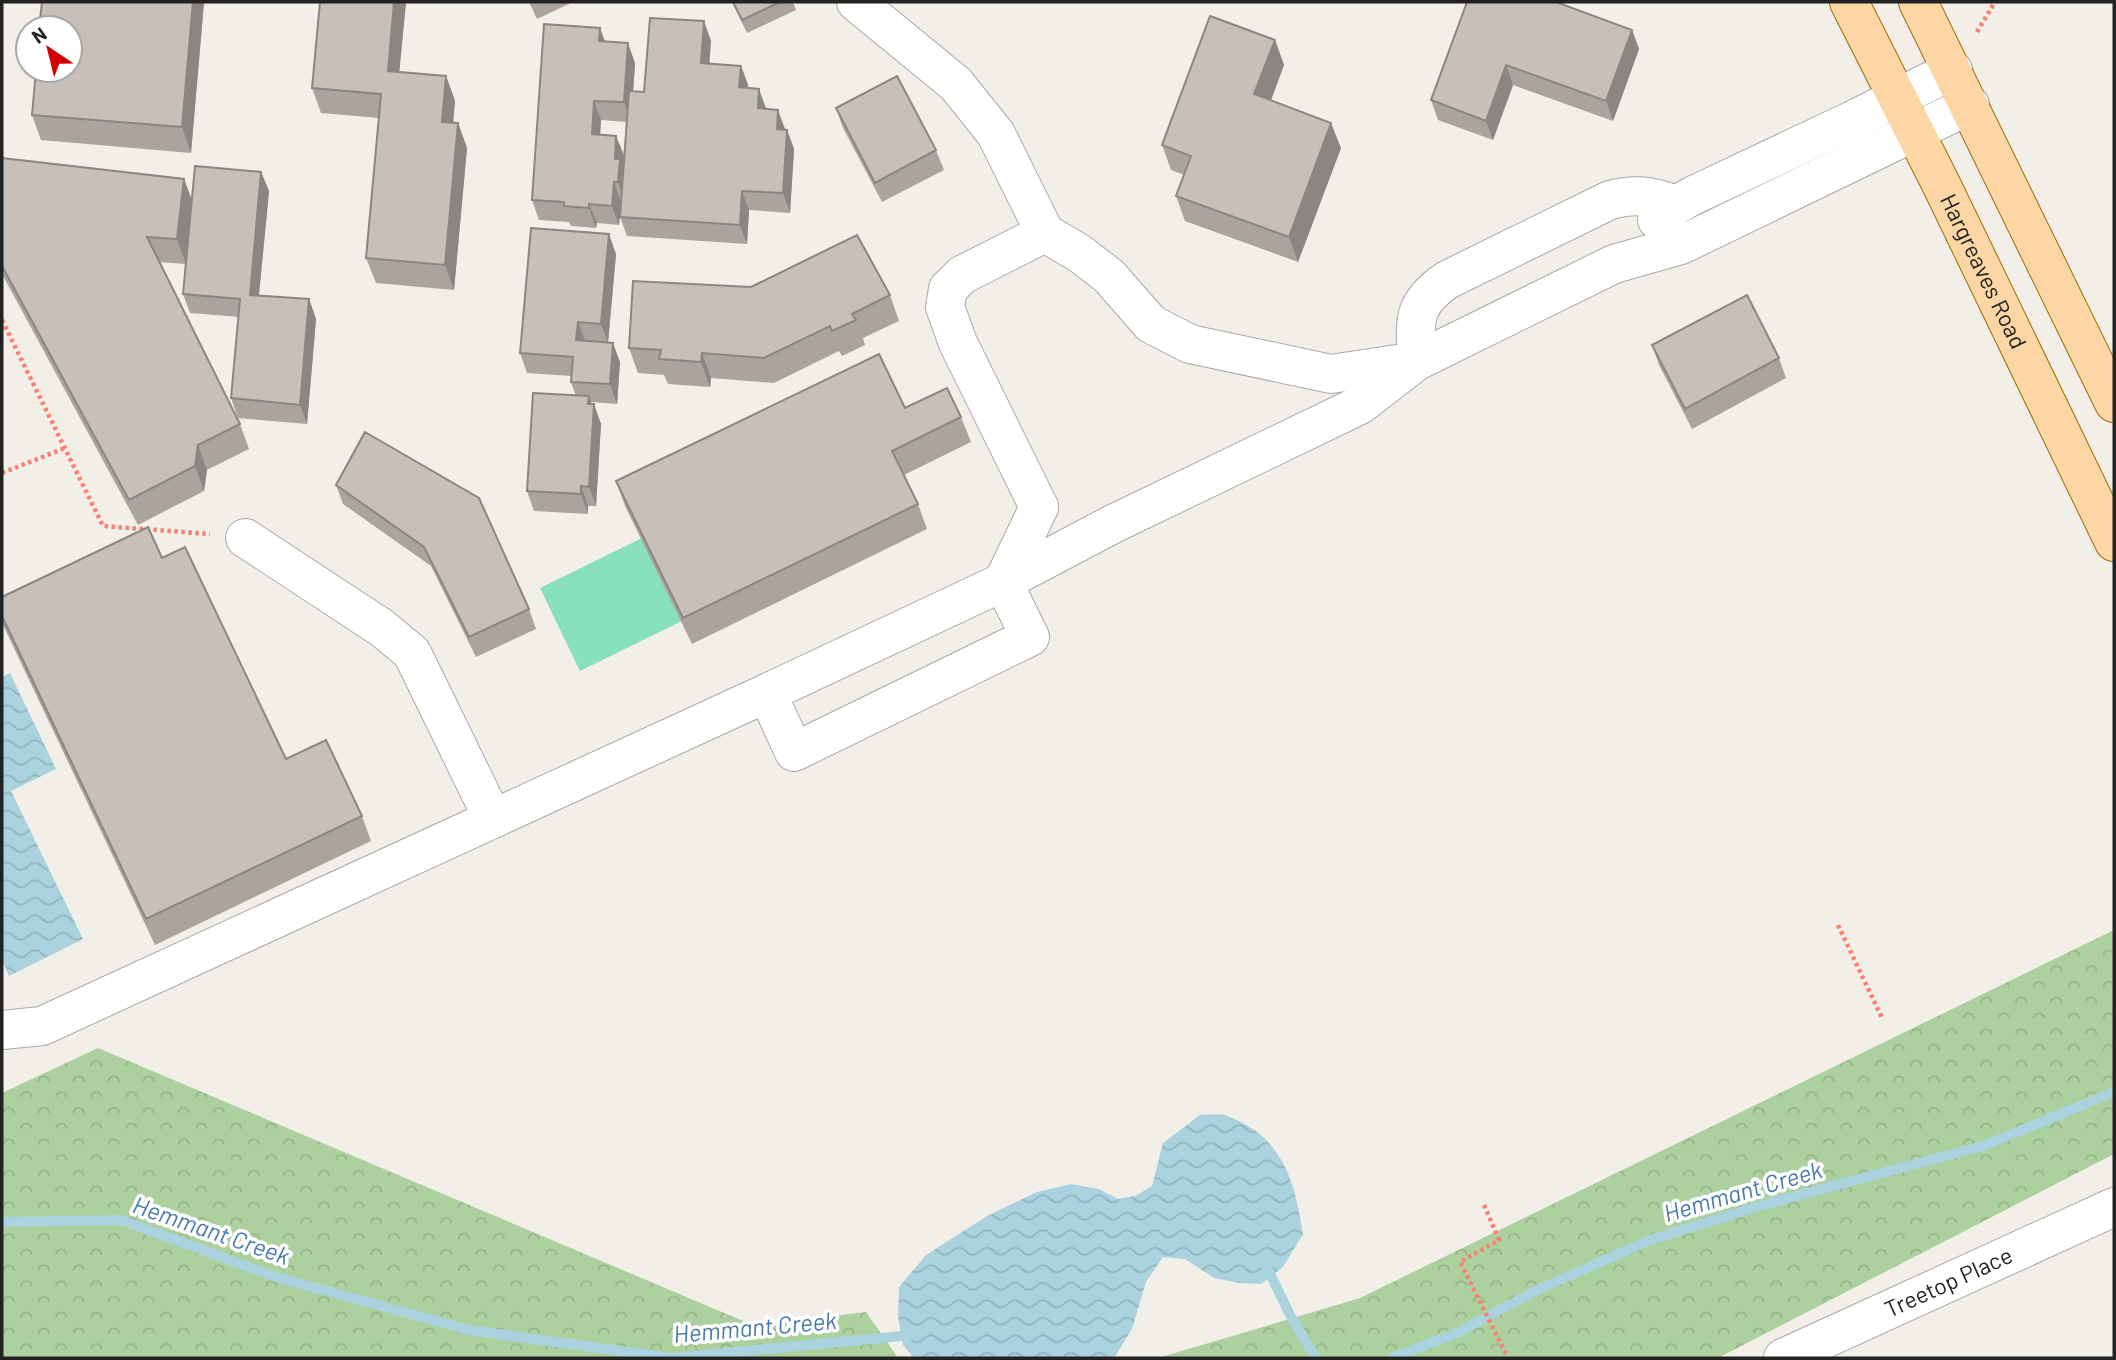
<svg xmlns="http://www.w3.org/2000/svg" width="2116" height="1360" font-family="Barlow,sans-serif">
<style>
.forest{fill:url(#forest-crowns)}
.pitch{fill:#88e0be}
.water{fill:url(#water-waves)}
.lines{fill:none;stroke-linecap:round;stroke-linejoin:round}
.stream{stroke:#aad3df;stroke-width:10}
.minor-casing{stroke:#a9a9a9;stroke-width:40}
.major-casing{stroke:#a06b00;stroke-width:40}
.path{stroke:#fa8072;stroke-width:4.5;stroke-dasharray:3.5 3.5;stroke-linecap:butt}
.minor{stroke:#fff;stroke-width:38}
.major{stroke:#fcd6a4;stroke-width:38}
.wall{fill:#aba49e;fill-rule:evenodd}
.shaded-wall{fill:#8b8681}
.building{fill:#c7bfb8;stroke:#8b8681;stroke-width:2}
.labels{text-anchor:middle;stroke-width:7;stroke-linejoin:round;paint-order:stroke}
.street-label{font-size:23px;fill:#222;stroke:#fff}
.water-label{font-size:24px;font-style:italic;fill:#4a7aab;stroke:#fff}
</style>
<defs>
<pattern id="forest-crowns" width="20" height="18" patternUnits="userSpaceOnUse" patternTransform="scale(1.75)"><rect width="20" height="18" fill="#add19e"/><path d="M2 6a3 3 0 1 1 6 0M12 15a3 3 0 1 1 6 0" fill="none" stroke="#95b388"/></pattern>
<pattern id="water-waves" width="16" height="10" patternUnits="userSpaceOnUse" patternTransform="scale(1.75)"><rect width="16" height="10" fill="#aad3df"/><path d="M0 5q4-4 8 0t8 0" fill="none" stroke="#92b5bf"/></pattern>
</defs>
<rect width="100%" height="100%" fill="#f2efe9"/>
<!-- forest -->
<path class="forest" d="M2114 930V1154L1718 1358H1158L1360 1298Z
M98 1048 755 1326 866 1312 898 1358H2V1093Z"/>
<!-- pitch -->
<path class="pitch" d="M642 538 682 621 580 671 540 588Z"/>
<!-- water -->
<path class="water" d="M10 673 56 769 11 791 83 939 9 976 2 960V677Z
M1200 1115C1208 1115 1220 1113 1227 1116 1283 1136 1295 1182 1303 1234L1283 1267 1261 1284 1239 1283 1214 1278 1185 1259 1163 1257 1146 1282 1132 1329 1114 1358H914L903 1345 898 1316 899 1287 926 1255 987 1216 1037 1192 1071 1184 1099 1189 1118 1199 1135 1196 1152 1186 1163 1143Z"/>
<g class="lines">
<!-- stream -->
<path class="stream" d="M2 1222 121 1220 276 1277 469 1330 672 1358 912 1335
M1266 1265 1290 1315 1316 1358
M1392 1358 1459 1332 1535 1291 1650 1240 1766 1204 1983 1146 2114 1092"/>
<defs>
<g id="minor">
<path d="M856 2 956 84 996 134 1045 233 1079 253 1109 276 1151 324 1190 344 1331 374 1417 361 1360 405 1113 524 1003 582 1039 507"/>
<path d="M1676 205C1652 196 1635 193 1610 200L1447 280C1411 305 1415 321 1417 361L1614 264 1681 245 1970 105"/>
<path d="M1657 220 1676 205 1694 195 1853 120 1953 70"/>
<path d="M1039 507 958 343 945 307 948 289 962 275 1045 233"/>
<path d="M245 538 382 628 412 653 493 819"/>
<path d="M2 1030 42 1026 767 693 1003 582 1030 637 794 752 767 693"/>
<path id="s1" d="M1783 1358 2114 1207"/>
</g>
<g id="major">
<path id="s2" d="M1849 2 1941 184 2114 542"/>
<path d="M1918 2 2114 403"/>
</g>
</defs>
<!-- minor casing -->
<use href="#minor" class="minor-casing"/>
<!-- major casing -->
<use href="#major" class="major-casing"/>
<!-- path -->
<path class="path" d="M1977 32 1995 2
M2 320 103 526 210 534
M2 473 65 448
M1838 925 1882 1018
M1484 1205 1499 1240 1460 1262 1508 1358"/>
<!-- minor -->
<use href="#minor" class="minor"/>
<!-- major -->
<use href="#major" class="major"/>
</g>
<!-- wall -->
<path class="wall" d="M2 2H32V3Z
M42 2H204L191 153 41 140 32 115Z
M406 2 399 72 446 76 455 101 453 123H458L467 148 454 290 376 283 366 258 379 118 321 113 312 88Z
M529 2H573L537 19Z
M732 2H793L796 10 747 33Z
M1467 2 1632 30 1639 49 1613 121 1513 85 1493 140 1438 120 1431 100Z
M1275 40 1284 65 1271 100 1341 148 1298 262 1185 221 1176 196 1184 175 1171 170 1162 145Z
M711 41 709 64 741 66 748 85V88L785 129 787 130 794 149 790 213 749 210 747 244 627 236 620 217 621 202 619 225 597 223 596 228 571 226 569 222 539 220 532 200 605 42 635 63 633 91 644 92ZM601 120 627 122 624 169 623 166 624 155 600 135Z
M836 108 936 150 944 170 882 202 843 128Z
M2 158 184 179 192 200 261 172 269 191 259 295 309 299 316 319 307 424 238 418 231 398 239 317 190 313 183 294 186 264 159 262 240 424 249 449 207 470 204 491 138 525 2 274Z
M616 254 608 342 620 362 617 404 591 402 601 424 596 506H588V514L534 511 527 491 576 396 571 382V376L527 373 520 353Z
M890 295 899 321 863 338 865 345 842 356 839 351 774 383 711 378 710 387 668 384 664 375 638 373 629 348Z
M1652 345 1779 358 1786 378 1692 429 1659 365Z
M905 408 961 417 971 442 904 475 918 504 927 529 692 644 625 506 616 481Z
M336 485 529 609 536 629 476 657 431 566 343 504Z
M162 558 286 759 362 816 371 841 155 945 3 625 2 621V597Z"/>
<!-- shaded-wall -->
<path class="shaded-wall" d="M193 2H204L191 153 182 127Z
M394 2H406L397 96 388 71Z
M704 21 711 41 708 83 701 63Z
M600 28 607 47 599 41Z
M1632 30 1639 49 1613 121 1606 101Z
M1275 40 1284 65 1264 119 1254 94Z
M628 43 635 63 631 122 624 102Z
M1506 65 1513 85 1493 140 1486 121Z
M741 66 748 85 746 107 739 87Z
M446 76 455 101 451 147 442 122Z
M759 89 766 108 765 128 758 108Z
M594 101 601 120 599 153 592 134Z
M778 110 785 129H777Z
M458 123 467 148 454 290 445 265Z
M1331 123 1341 148 1298 262 1289 237Z
M787 130 794 149 790 213 783 193Z
M616 136 624 155 623 166 627 179 625 202 618 182 615 159Z
M261 172 269 191 257 314 250 295Z
M184 179 193 204 186 264 177 239Z
M614 182 621 202 619 225 612 206Z
M742 191 749 210 747 244 740 225Z
M589 204 597 223 596 228 589 208Z
M609 234 616 254 608 343 601 324Z
M309 299 316 319 307 424 300 405Z
M578 322 585 341 576 340Z
M613 343 620 362 617 404 610 384Z
M702 353 711 378 710 387 701 362Z
M589 396 593 409 594 404 601 424 596 506 589 487Z
M198 445 207 470 204 491 195 466Z
M581 486 588 506V514L581 494Z"/>
<!-- building -->
<path class="building" d="M42 2H193L182 127 32 115 36 70H70V28H39Z
M320 2H394L388 71 446 76 442 122 458 123 445 265 366 258 381 94 312 88Z
M733 2H780L742 20Z
M1467 2H1556L1632 30 1606 101 1506 65 1486 121 1431 100Z
M1210 16 1275 40 1254 94 1331 123 1289 237 1176 196 1191 156 1162 145Z
M650 18 704 21 701 63 741 66 739 87 759 89 758 108 778 110 777 129 787 130 783 193 742 191 740 225 620 217 629 91 644 92Z
M544 24 600 28 599 41 628 43 624 102 594 101 592 134 616 136 615 159H620L618 182H614L612 206 589 204V208L564 206V202L532 200Z
M897 76 936 150 875 183 836 108Z
M2 158 184 179 177 239 147 237 240 424 198 445 195 466 129 500 2 266Z
M195 166 261 172 250 295 309 299 300 405 231 398 240 299 183 294Z
M531 228 609 234 601 324 578 322 576 340 613 343 610 384 571 382 573 357 520 353Z
M857 235 890 295 852 314 856 320 832 331 830 326 764 358 702 353 701 362 659 359 661 350 629 348 633 281 751 287Z
M1747 295 1779 358 1685 409 1652 345Z
M879 354 905 408 947 388 961 417 892 451 918 504 683 618 616 481Z
M533 393 589 396 588 404H594L589 487 581 486V494L527 491Z
M365 432 479 498 529 609 469 637 424 547 336 485Z
M148 527 162 558 185 547 286 759 326 740 362 816 146 919 2 616V597Z"/>
<g class="labels">
<!-- street labels -->
<g class="street-label">
<text dy="8" stroke="none"><textPath href="#s2" startOffset="301">Hargreaves Road</textPath></text>
<text dy="8" stroke="none"><textPath href="#s1" startOffset="182">Treetop Place</textPath></text>
</g>
<!-- water labels -->
<g class="water-label">
<text transform="translate(1743 1192) rotate(-16)" y="8">Hemmant Creek</text>
<text transform="translate(211 1231) rotate(19)" y="8">Hemmant Creek</text>
<text transform="translate(755 1328) rotate(-5)" y="8">Hemmant Creek</text>
</g>
</g>
<!-- border -->
<rect width="2116" height="1360" fill="none" stroke="#222222" stroke-width="7"/>
<!-- north arrow -->
<g transform="translate(49 49) rotate(325)"><circle r="33" fill="#ffffff" stroke="#a7a7a7" stroke-width="2"/>
<path d="M0-5L12 26L0 18L-12 26Z" fill="#d40000"/>
<text y="-10" font-size="19" font-weight="bold" text-anchor="middle" fill="#222222">N</text>
</g>
</svg>
